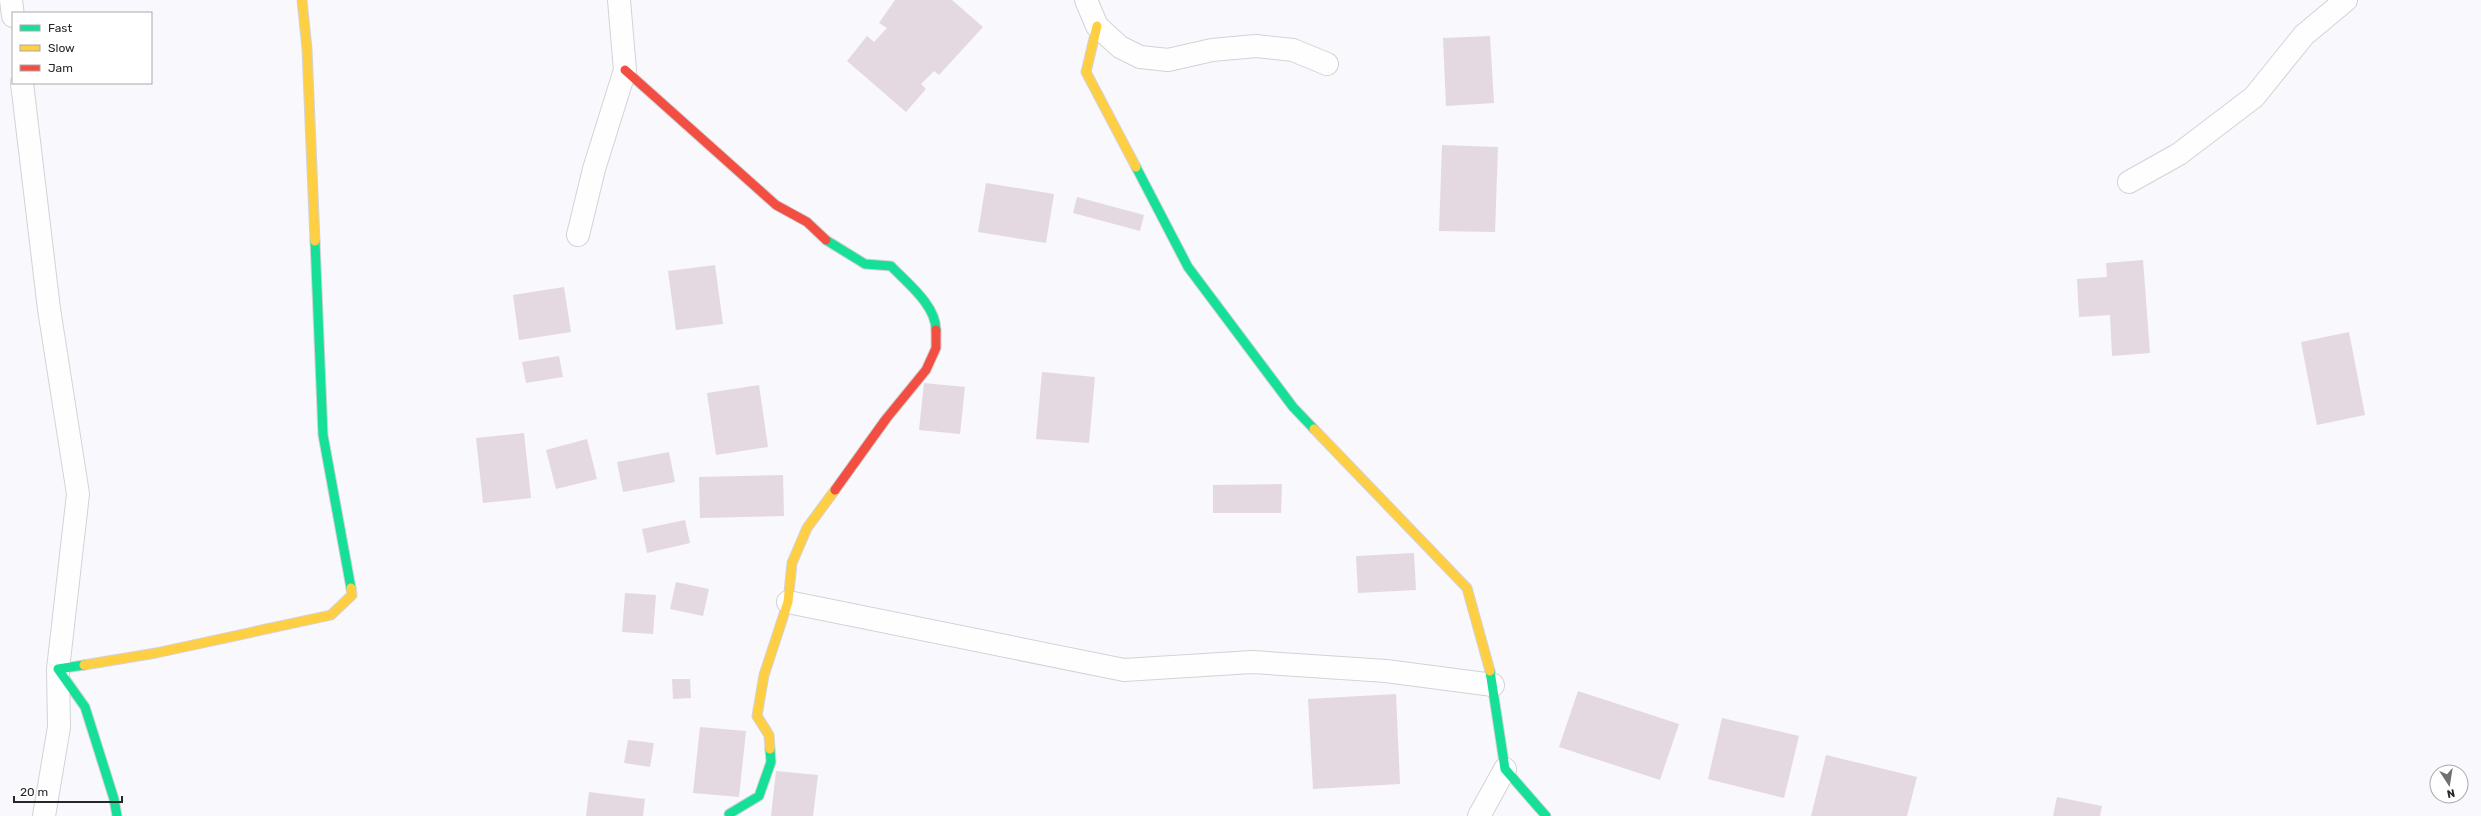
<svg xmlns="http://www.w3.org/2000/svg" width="2481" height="816" font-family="Rubik,sans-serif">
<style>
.building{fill:#e4d9e1}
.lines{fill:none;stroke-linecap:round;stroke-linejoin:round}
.street-casing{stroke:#d3d3d7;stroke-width:24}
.fast-casing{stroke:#d3d3d7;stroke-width:11}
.slow-casing{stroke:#d3d3d7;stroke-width:11}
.jam-casing{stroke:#d3d3d7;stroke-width:11}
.street{stroke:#fefeff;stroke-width:22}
.fast{stroke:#16e098;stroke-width:9}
.slow{stroke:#ffcf43;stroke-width:9}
.jam{stroke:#f24e42;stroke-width:9}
</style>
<rect width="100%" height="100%" fill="#f8f8fd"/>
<!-- building -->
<path class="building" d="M895 0H952L983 27 939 75 934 71 921 84 926 89 906 112 847 61 867 36 874 42 887 28 879 23Z
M1490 36 1494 103 1446 106 1443 38Z
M1442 145 1498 147 1495 232 1439 231Z
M986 183 1054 194 1046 243 978 232Z
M1077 197 1144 215 1140 231 1073 213Z
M2143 260 2150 353 2112 356 2110 315 2079 317 2077 279 2107 277 2106 263Z
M715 265 723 324 676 330 668 271Z
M564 287 571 332 519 340 513 295Z
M2349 332 2365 415 2317 425 2301 342Z
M559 356 563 377 526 383 522 362Z
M1042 372 1095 377 1089 443 1036 439Z
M924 383 965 387 960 434 919 430Z
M759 385 768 447 716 455 707 393Z
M524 433 531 498 483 503 476 438Z
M587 439 597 479 556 489 546 450Z
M669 452 675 482 623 492 617 462Z
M783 475 784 516 700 518 699 477Z
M1282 484 1281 513H1213V485Z
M685 520 690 543 647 553 642 529Z
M1414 553 1416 590 1358 593 1356 556Z
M676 582 709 589 703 616 670 609Z
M625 593 656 595 653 634 622 632Z
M672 679H690L691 698 673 699Z
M1578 691 1679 724 1660 780 1559 747Z
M1396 694 1400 784 1313 789 1308 699Z
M1722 718 1799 736 1784 798 1708 779Z
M700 727 746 731 739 797 693 793Z
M628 740 654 743 650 767 624 763Z
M1826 755 1917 777 1907 816H1811Z
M776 771 818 775 813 816H771Z
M589 792 645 799 643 816H586Z
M2057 797 2102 806 2100 816H2053Z"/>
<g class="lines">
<defs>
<path id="street" d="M11 0 13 16
M1086 0 1097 26 1120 47 1140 57 1168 60 1212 50 1256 46 1293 50 1327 64
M22 83 49 309 78 494 58 669 59 727 44 816
M2129 182 2179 154 2254 97 2304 35 2346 0
M578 235 594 169 625 70 619 0
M788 602 1124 670 1252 662 1386 671 1493 685
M1479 816 1505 769"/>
<path id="fast" d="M1136 167 1188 267 1293 407 1314 429
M826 240 865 264 891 266C907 283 936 305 936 330
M315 241 323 435 351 588
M84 665 58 669 85 707 114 799 117 816
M1490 671 1505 769 1546 816
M729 814 759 796 771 762 770 749"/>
<path id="slow" d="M302 0 307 49 315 241
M1097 26 1086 72 1136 167
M1314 429 1467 588 1490 671
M84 665 156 653 331 615 352 595 351 588
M770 749 769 735 757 716 764 675 788 602 792 563 807 528 835 490"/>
<path id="jam" d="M625 70 776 205 807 222 826 240
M835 490 886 419 926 370 936 348V330"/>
</defs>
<!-- street casing -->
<use href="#street" class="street-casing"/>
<!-- fast casing -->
<use href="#fast" class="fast-casing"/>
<!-- slow casing -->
<use href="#slow" class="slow-casing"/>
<!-- jam casing -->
<use href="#jam" class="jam-casing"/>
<!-- street -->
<use href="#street" class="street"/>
<!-- fast -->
<use href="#fast" class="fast"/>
<!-- slow -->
<use href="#slow" class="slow"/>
<!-- jam -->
<use href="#jam" class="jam"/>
</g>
<!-- legend -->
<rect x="12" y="12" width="140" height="72" fill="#ffffff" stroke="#a9a9aa"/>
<rect x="20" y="25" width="20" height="6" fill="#16e098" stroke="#a9a9aa"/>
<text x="48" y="32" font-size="12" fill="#27272a">Fast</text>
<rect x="20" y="45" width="20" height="6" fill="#ffcf43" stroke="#a9a9aa"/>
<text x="48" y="52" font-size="12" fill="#27272a">Slow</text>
<rect x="20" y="65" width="20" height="6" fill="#f24e42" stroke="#a9a9aa"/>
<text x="48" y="72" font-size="12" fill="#27272a">Jam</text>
<!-- north arrow -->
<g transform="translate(2449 784) rotate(168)"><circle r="19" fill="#ffffff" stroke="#a9a9aa"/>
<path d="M0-3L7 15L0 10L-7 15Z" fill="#707074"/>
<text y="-6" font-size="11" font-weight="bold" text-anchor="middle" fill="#27272a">N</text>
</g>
<!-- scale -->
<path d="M14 796v6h108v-6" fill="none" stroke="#27272a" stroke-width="2"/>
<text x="20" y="796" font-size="12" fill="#27272a" stroke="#ffffff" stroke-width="3" paint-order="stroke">20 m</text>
</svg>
